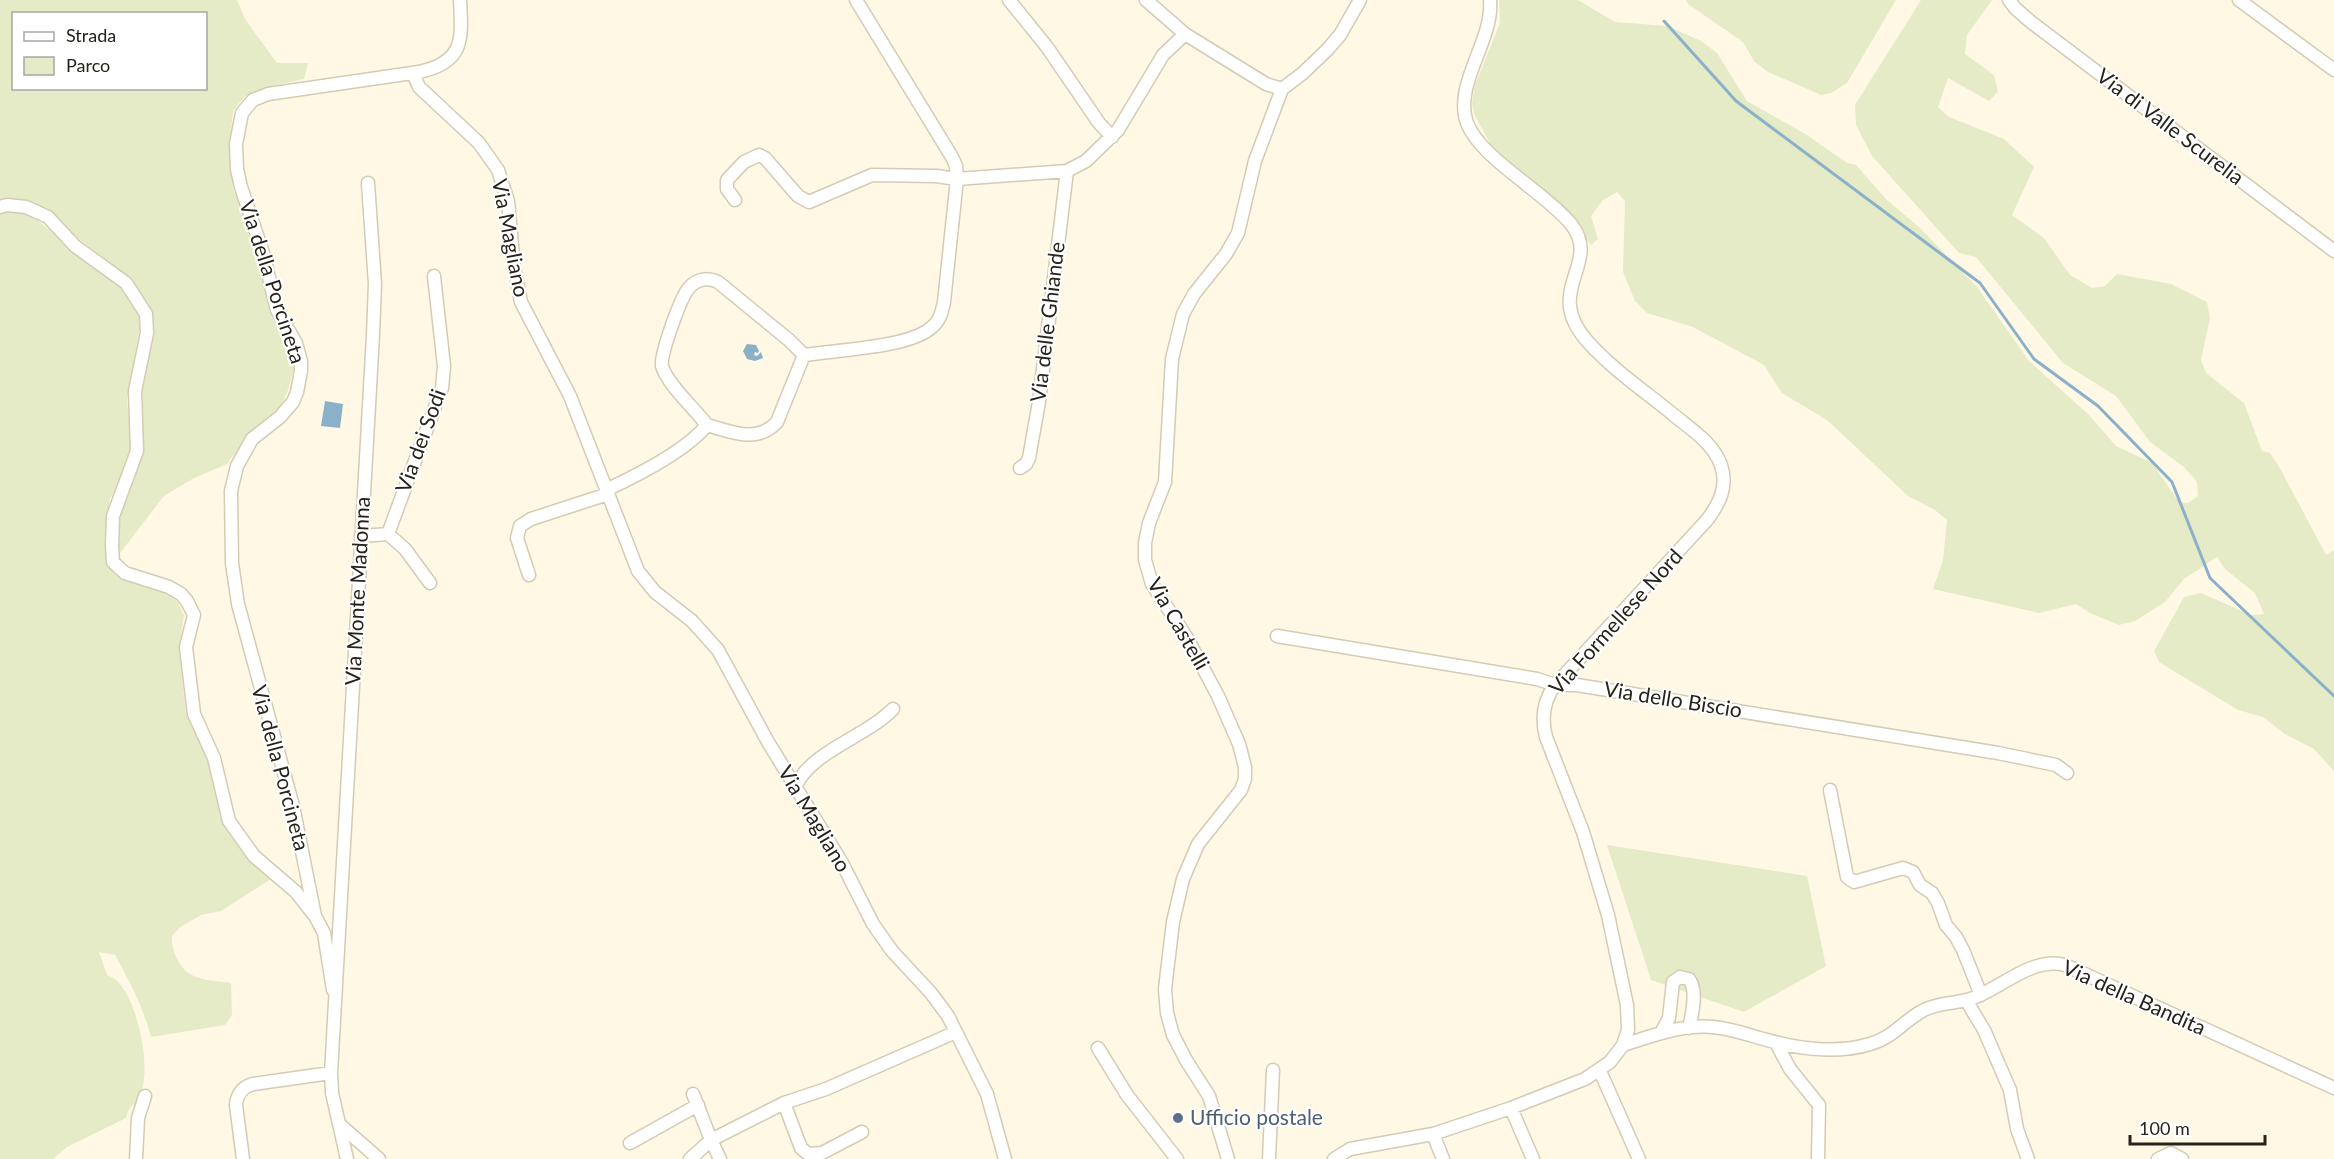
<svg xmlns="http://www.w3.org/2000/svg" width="2334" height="1159" font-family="Lato,sans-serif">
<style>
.green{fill:#e5ebc6;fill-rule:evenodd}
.water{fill:#8bb0ca}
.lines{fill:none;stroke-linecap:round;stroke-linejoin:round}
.stream{stroke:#8bb0ca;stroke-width:3}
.minor-casing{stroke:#d4cbb5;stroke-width:15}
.minor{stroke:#fff;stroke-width:12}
.service-dot{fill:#5c6f8a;stroke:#fff;stroke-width:2}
.labels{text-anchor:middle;stroke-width:4.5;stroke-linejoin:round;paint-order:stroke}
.street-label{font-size:21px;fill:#26231a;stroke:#fff}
.service-label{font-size:21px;fill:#4e5e75;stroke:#fff;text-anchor:start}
</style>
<rect width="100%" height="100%" fill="#fff8e5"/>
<!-- green -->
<path class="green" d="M0 0H237L245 19 277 63H308L304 79 263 88 244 97 233 111 229 151 233 189 250 227 295 365 287 393 281 408 246 439 227 464 192 479 164 496 120 553 118 546 119 517 143 453 141 391 153 333 152 311 131 279 66 229 0 201ZM14 14H206V88H14Z
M1499 0H1578L1615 22 1668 26 1701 41 1717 53 1747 101 1807 135 1847 163 1856 165 1887 200 1919 227 1977 287 2029 361 2088 414 2116 446 2152 463 2179 502 2188 503 2198 496 2197 482 2184 467 2150 442 2116 396 2063 363 1976 257 1959 253 1872 156 1856 125 1855 105 1921 0H1992L1967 35 1965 54 1994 75 1998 92 1989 101 1948 78 1938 107 1949 117 2004 139 2034 167 2012 215 2044 238 2070 275 2092 288 2105 286 2117 274 2171 284 2207 302 2210 318 2201 360 2206 373 2244 403 2262 451 2270 453 2281 470 2326 555 2334 550V771L2314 749 2285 734 2263 717 2238 710 2159 662 2154 651 2184 597 2201 593 2251 615 2264 614 2255 593 2225 569 2217 557 2184 579 2165 602 2135 621 2119 625 2090 613 2076 604 2039 613 1933 589 1943 560 1947 520 1935 510 1908 496 1827 420 1782 393 1764 365 1693 327 1647 313 1635 301 1623 272 1625 201 1617 192 1603 200 1591 216 1598 239 1591 245 1571 215 1491 145 1474 114 1472 103 1475 85 1500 23Z
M1686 0H1896L1847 83 1831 93 1821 95 1768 72 1754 61 1743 42 1688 4Z
M16 209 29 214 119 283 139 314V333L127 400 132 447 121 478 110 499 106 521 105 544 108 562 119 576 168 593 178 603 184 615 179 650 186 714 202 743 212 769 225 825 237 844 271 879 221 911 201 915 180 927 172 936C171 950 179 968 192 975 202 981 219 981 231 983L232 1015 225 1025 151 1037C143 1007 130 982 115 955L99 952 107 975C111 977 116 979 119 983 138 1003 154 1074 138 1099 133 1108 130 1103 126 1118L67 1147 53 1159H0V212Z
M1607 845 1807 876 1826 966 1744 1012 1651 980Z"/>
<!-- water -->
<path class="water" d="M747 344 756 345 759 351 758 353 755 352 754 355 757 356 761 352 763 358 755 361 747 359 743 351Z
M325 401 343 404 340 428 321 426Z"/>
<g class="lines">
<!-- stream -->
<path class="stream" d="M1664 21 1736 101 1980 283 2034 359 2098 406 2172 482 2210 578 2334 696"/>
<defs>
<path id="minor" d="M1009 0 1047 47 1099 123 1112 137
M1146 0 1185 34 1266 84 1282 89
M2009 0 2015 8 2031 22 2334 251
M2239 0 2334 70
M413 73 419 87 479 143 498 170 508 201 514 267 521 302 570 396 638 571 655 592 692 621 718 650 768 742 842 863 873 924 892 951 931 993 948 1016 987 1094 1005 1159
M735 200 727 189V180L744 162 759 155 765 158 798 196 809 202 872 175 936 176 957 179 956 166 952 157 856 0
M0 207 7 205 26 207 48 217 75 246 126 283 146 314 147 333 135 391 137 451 113 516 112 546 113 562 125 573 169 587 181 594 187 601 194 615 186 647 194 714 214 758 229 821 254 856 296 892 315 916 324 933 333 990
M707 425C695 409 667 384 662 366 660 355 681 296 689 288 696 279 708 277 718 282L789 340 804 355
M1020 468 1026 464 1029 458 1039 402 1067 171
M606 490C636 476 687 450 707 425 732 432 757 444 777 422L804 355C835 350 910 348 932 327 940 321 942 311 944 302L957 179 1067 171 1086 161 1118 130 1163 55 1185 34
M388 534 442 388 444 366 434 276
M361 536 388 534 405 549 430 583
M529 575 517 538 520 526 531 519 608 494
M1277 636 1537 679 1555 685H1577L1998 753 2056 765 2067 773
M795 787C811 751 866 737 893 709
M1830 790 1847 877 1854 882 1903 868 1913 872 1920 885 1932 893 1938 903 1946 925 1956 937 1963 950 1981 995
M315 916 293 806 238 604 232 563 231 491 237 466 252 439 280 417 293 402 297 392 301 371V361L296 343 277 310 263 253 241 187 237 169 236 144 242 113 253 100 268 94 419 72C465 62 462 39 460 0
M1966 1000 1984 1030 2010 1090 2017 1129 2028 1159
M1661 1033 1669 1018 1673 982 1680 977 1689 979C1698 990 1692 1015 1689 1028
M1776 1043 1790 1069 1819 1105 1818 1159
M1623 1045C1652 1036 1682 1024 1713 1027 1734 1029 1754 1037 1775 1042 1804 1050 1841 1053 1870 1044 1893 1038 1904 1020 1924 1010 1939 1002 1957 1004 1973 998 2001 988 2033 956 2065 965L2334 1088
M1098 1048 1127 1095 1177 1159
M1600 1071 1639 1159
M784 1103 826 1089 956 1032
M1511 1108 1533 1159
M339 1124 379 1159
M1433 1134 1443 1159
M630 1143 698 1105
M136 1159 138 1118 145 1096
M243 1159 236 1105C237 1094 242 1087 253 1084L331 1073
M347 1159 332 1093 331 1073 373 335 375 284 368 183
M690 1159 711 1140 693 1094
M720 1159 711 1140 784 1103 801 1148 808 1154 822 1153 862 1132
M1228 1159 1209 1096 1186 1060 1173 1035 1167 1013 1165 989 1173 922 1183 879 1198 844 1241 790 1245 779V767L1239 744 1218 696 1187 638 1152 584 1145 560V543L1149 523 1165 482 1172 359 1183 314 1194 294 1226 254 1238 233 1255 161 1282 89 1303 73 1327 50 1340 35 1360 0
M1269 1159 1273 1070
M1334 1159 1350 1149 1433 1134 1511 1108 1585 1079 1610 1062 1623 1045 1628 1030 1627 1005 1608 915 1583 832 1546 737C1541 718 1544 700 1555 685L1707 520C1720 503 1728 486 1721 465 1713 443 1692 430 1675 416 1646 392 1613 370 1588 342 1541 290 1603 264 1571 224 1546 193 1480 158 1467 123 1453 84 1494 40 1490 0
M2158 1159 2171 1153 2182 1159"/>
</defs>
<!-- minor casing -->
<use href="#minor" class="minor-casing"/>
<!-- minor -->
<use href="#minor" class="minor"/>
</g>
<!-- markers -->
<circle class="service-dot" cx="1178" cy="1118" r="6"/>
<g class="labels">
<!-- street labels -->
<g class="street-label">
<text transform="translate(2170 127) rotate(37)" y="7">Via di Valle Scurelia</text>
<text transform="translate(510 238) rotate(79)" y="7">Via Magliano</text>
<text transform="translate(272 282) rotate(72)" y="7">Via della Porcineta</text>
<text transform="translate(1048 322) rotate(-83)" y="7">Via delle Ghiande</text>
<text transform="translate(421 441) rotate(-70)" y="7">Via dei Sodi</text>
<text transform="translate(358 591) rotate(-87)" y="7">Via Monte Madonna</text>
<text transform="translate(1616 622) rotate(-48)" y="7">Via Formellese Nord</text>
<text transform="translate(1178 624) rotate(60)" y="7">Via Castelli</text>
<text transform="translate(1673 700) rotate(9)" y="7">Via dello Biscio</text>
<text transform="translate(280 768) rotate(75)" y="7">Via della Porcineta</text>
<text transform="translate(814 819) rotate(59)" y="7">Via Magliano</text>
<text transform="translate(2134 998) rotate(24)" y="7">Via della Bandita</text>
</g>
<!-- service labels -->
<g class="service-label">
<text x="1190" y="1125">Ufficio postale</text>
</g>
</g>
<!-- legend -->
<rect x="12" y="12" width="195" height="78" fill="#ffffff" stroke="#a8a7a3" stroke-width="1.5"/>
<rect x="24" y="32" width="30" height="9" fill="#ffffff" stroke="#a8a7a3" stroke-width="1.5"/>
<text x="66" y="42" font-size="18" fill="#26231a">Strada</text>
<rect x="24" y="57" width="30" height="18" fill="#e5ebc6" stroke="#a8a7a3" stroke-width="1.5"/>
<text x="66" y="72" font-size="18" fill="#26231a">Parco</text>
<!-- scale -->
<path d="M2130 1135v9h135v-9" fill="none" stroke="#26231a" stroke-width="3"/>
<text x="2139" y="1135" font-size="18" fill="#26231a" stroke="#ffffff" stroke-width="4.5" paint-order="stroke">100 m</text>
</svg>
